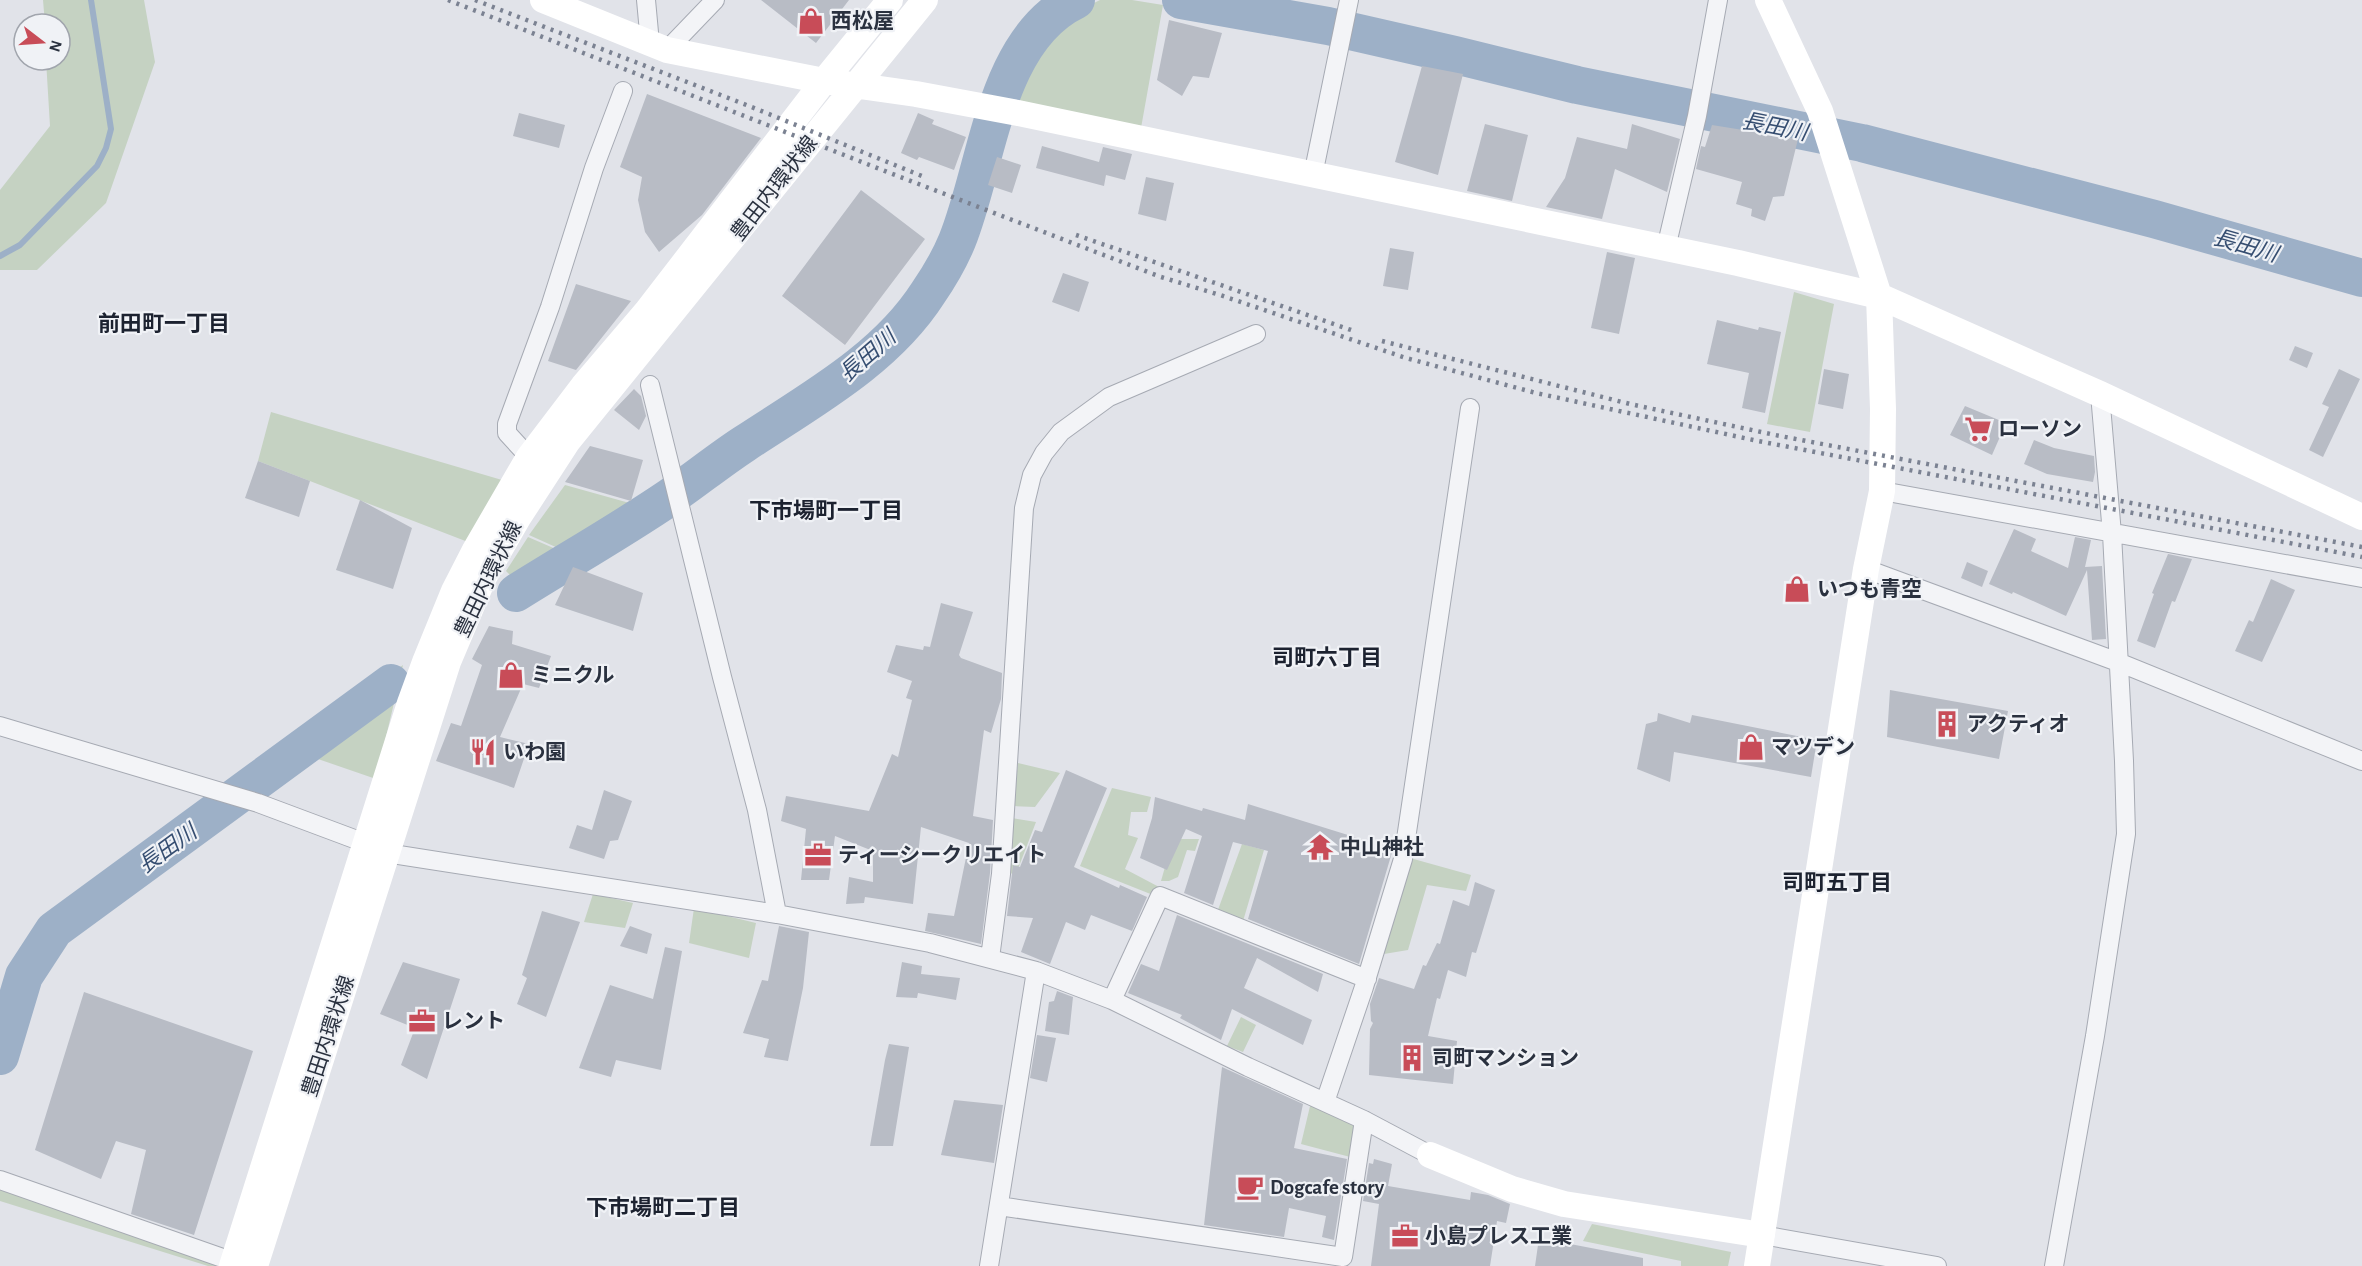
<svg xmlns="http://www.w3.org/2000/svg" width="2362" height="1266" font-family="'Alegreya Sans','Noto Sans JP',sans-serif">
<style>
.green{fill:#c5d2c2}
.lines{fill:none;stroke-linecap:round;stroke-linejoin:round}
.stream{stroke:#9db0c7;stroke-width:6}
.river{stroke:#9db0c7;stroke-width:38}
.building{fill:#b8bcc5}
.street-casing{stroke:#a6aab3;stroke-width:20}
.street{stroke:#f3f4f7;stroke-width:18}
.secondary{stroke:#fff;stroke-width:26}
.rail{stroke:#7b8292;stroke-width:4.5;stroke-dasharray:3 6;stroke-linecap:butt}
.labels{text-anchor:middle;stroke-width:4.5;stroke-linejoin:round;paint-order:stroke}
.poi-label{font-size:21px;font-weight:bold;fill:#2a313f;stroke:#f0f2f6;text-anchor:start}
.street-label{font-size:21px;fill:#2a313f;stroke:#f0f2f6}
.water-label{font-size:22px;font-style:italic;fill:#364e71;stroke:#f0f2f6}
.neighbourhood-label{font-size:22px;font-weight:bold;fill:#1c2230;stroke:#f0f2f6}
</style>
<rect width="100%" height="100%" fill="#e1e3e9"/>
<!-- green -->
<path class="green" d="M43 0H144L155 62 106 203 37 270H0V190L50 126 46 60H60V24H45Z
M1100 0H1132L1163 5 1141 128 1013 99 1035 49 1074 13Z
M1794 292 1834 304 1810 432 1767 424Z
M271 412 502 480 468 542 258 461Z
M565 485 633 504 569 553 529 535Z
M528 537 565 553 518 583 506 571Z
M403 665 376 779 318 759 254 799 233 789Z
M1018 763 1060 773 1035 807 1013 806Z
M1112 788 1151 797 1147 812H1131L1128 835 1138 838 1125 869 1161 888 1153 895 1080 866Z
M1011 818 1036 822 1016 874 1007 873Z
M1173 839H1199L1195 851 1187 850 1178 877 1169 881H1161Z
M1242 844 1264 850 1241 928 1215 918Z
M1410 858 1471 875 1466 891 1427 885 1408 950 1384 954Z
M593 894 633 903 625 928 584 922Z
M694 908 756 923 749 958 689 943Z
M1241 1017 1256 1025 1243 1052 1227 1046Z
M1311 1102 1358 1125 1354 1158 1301 1144Z
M0 1187 223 1266H208L0 1201Z
M1592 1224 1731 1252 1728 1266H1681V1261L1583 1241Z"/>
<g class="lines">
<!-- stream -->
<path class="stream" d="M0 256 20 245 97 166 106 148 111 129 91 0"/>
<!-- river -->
<path class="river" d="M1181 0 1328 26 1455 55 1577 85 1862 143 2154 219 2362 278
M516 593C567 561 620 531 670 497 695 480 718 461 744 444 809 401 885 360 928 293 939 277 950 258 957 241 988 165 994 39 1076 0
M0 1056 24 976 54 930 391 683"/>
</g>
<!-- building -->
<path class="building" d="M761 0H849L816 43Z
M1169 20 1222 33 1209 78 1193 76 1182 96 1157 80Z
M1422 66 1463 74 1438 175 1395 162Z
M647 94 761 138 702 215 659 252 645 232 638 200 642 177 620 167Z
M519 113 565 125 559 148 513 136Z
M918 113 934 120 932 124 966 137 954 170 919 157 917 160 901 153Z
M1485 124 1528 135 1512 201 1467 191Z
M1632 124 1680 139 1667 192 1615 169 1602 219 1546 207 1565 178 1577 137 1627 149Z
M1712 125 1798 139 1784 196 1773 197 1765 221 1751 216 1752 209 1736 204 1742 182 1696 169 1701 146 1705 147Z
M1042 146 1099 162 1103 147 1132 154 1125 180 1106 175 1104 186 1036 168Z
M997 157 1021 165 1012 193 988 185Z
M1146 177 1174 183 1166 221 1138 214Z
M861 190 925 239 845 345 782 296Z
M1390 248 1414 252 1408 290 1383 286Z
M1607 252 1635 258 1619 334 1591 328Z
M1063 273 1089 282 1079 312 1052 302Z
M576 284 631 301 576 370 548 361Z
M1717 320 1758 330 1759 327 1781 332 1765 413 1742 408 1749 373 1707 364Z
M2295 346 2313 353 2307 368 2289 360Z
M1824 369 1849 374 1843 409 1818 404Z
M2339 369 2360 379 2323 457 2309 450 2329 407 2322 404Z
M634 389 641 396 646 416 639 430 614 410Z
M1965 406 2006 423 1992 455 1950 435Z
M2034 440 2054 448 2094 456 2095 472 2093 482 2047 474 2024 464Z
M590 446 643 460 631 501 565 482Z
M258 461 310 481 299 517 245 498Z
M360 500 412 528 393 589 336 570Z
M2014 529 2036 539 2031 551 2068 568 2075 537 2091 540 2085 567 2102 566 2106 639 2092 640 2087 570 2066 616 2013 592 2012 594 1989 584Z
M2168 554 2192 559 2175 602 2172 601 2155 648 2137 641 2154 594 2152 593Z
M1967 562 1988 571 1982 587 1961 578Z
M573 567 643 593 633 631 555 605Z
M2271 579 2295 590 2262 662 2235 651 2249 620 2253 622Z
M941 603 973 612 959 655 961 658 1002 673 1001 699 991 733 984 730 973 816 993 820 990 873 981 944 925 931 928 913 954 916 969 843 921 827 913 904 865 897 864 903 846 904 849 877 873 882V851L835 836 829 880H801L806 829 781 821 786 796 869 811 892 754 898 757 912 700 906 698 912 681 887 672 896 645 923 650 924 646 930 647Z
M489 626 513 631 512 644 551 656 539 688 523 684 500 737 529 744 514 788 436 761 451 723 461 726 482 665 472 659Z
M1890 690 2008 711 1999 759 1887 737Z
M1658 713 1690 723 1692 715 1817 740 1811 777 1674 752 1670 782 1637 769 1646 724 1657 721Z
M1066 770 1107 788 1074 867 1119 888 1120 885 1147 897 1132 931 1091 915 1085 930 1066 922 1050 964 1021 952 1033 918 1007 916 1013 865 1020 867 1035 830 1042 832Z
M604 790 632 801 618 840 610 841 604 859 569 848 577 825 592 830Z
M1155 797 1202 811 1203 808 1245 820 1248 804 1393 849 1359 964 1248 919 1268 851 1233 842 1213 905 1184 893 1202 836 1186 829 1167 870 1140 858 1152 818Z
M1475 882 1495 890 1476 953 1472 952 1466 977 1448 970 1440 999 1437 998 1428 1036 1457 1041 1453 1084 1369 1075 1370 1029 1373 1023 1371 1021 1370 1004 1379 978 1414 989 1423 965 1426 966 1437 943 1440 944 1453 900 1469 906Z
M542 911 580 922 546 1017 517 1004 527 978 522 975Z
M1177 915 1323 974 1318 992 1257 958 1244 988 1312 1020 1303 1045 1232 1009 1221 1040 1180 1018 1182 1015 1128 993 1141 964 1159 971Z
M630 926 652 934 647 954 620 946Z
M779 926 809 932 803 988 788 1061 764 1057 769 1039 743 1033 762 980 768 981Z
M665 947 682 951 661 1070 616 1060 611 1077 579 1068 610 985 653 999Z
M403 962 460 979 427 1079 401 1065 415 1028 380 1014Z
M902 962 922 966 921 974 960 978 956 1000 918 993 917 998 896 997Z
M1057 991 1073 997 1069 1035 1045 1031 1049 1002 1054 1001Z
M84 992 253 1051 194 1235 131 1214 146 1150 116 1141 101 1179 35 1150Z
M1037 1035 1056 1038 1047 1082 1030 1078Z
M889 1044 909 1047 893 1146H870L885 1060Z
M1222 1067 1303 1104 1294 1148 1347 1159 1334 1240 1322 1237 1326 1216 1289 1208 1284 1237 1204 1225Z
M954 1100 1003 1105 994 1163 941 1155Z
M1374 1159 1392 1164 1388 1186 1470 1200 1471 1192 1488 1195 1510 1204 1506 1223 1497 1221 1490 1266H1371L1379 1204 1363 1201 1369 1163 1373 1164Z
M1539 1238 1643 1258V1266H1535Z"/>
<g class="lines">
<defs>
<path id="street" d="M646 0 650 43
M667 50 715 0
M1313 175 1349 0
M1666 248 1697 116 1718 0
M650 385 722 677 757 810 777 914
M529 457 507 433V424L550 307 594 168 623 91
M1882 491 2362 578
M1866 569 2118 662 2362 761
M0 726 258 803 365 843 386 853 777 914 930 943 1036 971 1112 1000 1248 1067 1364 1120 1430 1155
M990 958 1001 874 1024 508 1032 475 1044 453 1061 432 1109 397 1256 334
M1112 1000 1160 896 1367 979
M1325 1102 1364 987 1403 859 1470 408
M0 1180 234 1262 245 1264
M999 1206 1343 1257 1364 1120
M1762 1235 1937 1266
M989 1266 1036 971
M2054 1266 2095 1036 2126 834 2124 761 2112 534 2100 394"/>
</defs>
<!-- street casing -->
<use href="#street" class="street-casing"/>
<!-- street -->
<use href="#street" class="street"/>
<!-- secondary -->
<path class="secondary" d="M543 0 667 50 824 81 916 94 1018 113 1738 263 1879 296 2100 394 2362 517
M1430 1155 1512 1189 1564 1204 1762 1235
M232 1266 410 703 425 662 454 591 475 550 529 457 583 386 647 311 824 81 890 0
M255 1266 448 662 484 577 518 518 568 441 925 0
M1757 1266 1866 569 1882 491 1883 409 1879 296 1820 111 1768 0"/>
<!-- rail -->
<path class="rail" d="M448 0 890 173 1161 277 1220 295 1406 358 1536 393 1758 441 2362 557
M475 0 749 106 922 176
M1076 235 1354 331
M1382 341 1630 404 1775 435 2362 547"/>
</g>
<!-- icons -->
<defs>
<symbol id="shop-bare" viewBox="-9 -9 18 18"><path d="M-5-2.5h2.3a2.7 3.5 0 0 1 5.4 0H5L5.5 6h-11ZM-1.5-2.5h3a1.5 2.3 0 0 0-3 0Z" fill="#c84c58" stroke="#f0f2f6" stroke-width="2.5" paint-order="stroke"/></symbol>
<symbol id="supermarket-bare" viewBox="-9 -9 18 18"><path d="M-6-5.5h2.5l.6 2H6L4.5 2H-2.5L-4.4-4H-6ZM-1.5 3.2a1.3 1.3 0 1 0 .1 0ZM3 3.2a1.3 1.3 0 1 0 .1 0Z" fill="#c84c58" stroke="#f0f2f6" stroke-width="2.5" paint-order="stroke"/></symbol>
<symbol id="building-bare" viewBox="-9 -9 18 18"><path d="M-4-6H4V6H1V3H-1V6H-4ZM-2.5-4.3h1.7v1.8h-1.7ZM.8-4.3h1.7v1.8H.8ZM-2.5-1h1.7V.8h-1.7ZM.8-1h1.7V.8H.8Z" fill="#c84c58" stroke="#f0f2f6" stroke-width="2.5" paint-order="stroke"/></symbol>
<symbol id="restaurant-bare" viewBox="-9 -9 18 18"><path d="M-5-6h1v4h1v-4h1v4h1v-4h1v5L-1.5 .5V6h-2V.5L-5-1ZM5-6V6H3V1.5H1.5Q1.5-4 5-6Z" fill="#c84c58" stroke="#f0f2f6" stroke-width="2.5" paint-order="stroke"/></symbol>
<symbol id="temple-bare" viewBox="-9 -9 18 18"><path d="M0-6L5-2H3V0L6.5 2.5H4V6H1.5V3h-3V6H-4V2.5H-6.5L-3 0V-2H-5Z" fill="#c84c58" stroke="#f0f2f6" stroke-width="2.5" paint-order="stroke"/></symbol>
<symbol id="office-bare" viewBox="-9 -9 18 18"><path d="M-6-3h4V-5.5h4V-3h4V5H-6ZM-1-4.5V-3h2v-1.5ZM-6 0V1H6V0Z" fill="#c84c58" stroke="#f0f2f6" stroke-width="2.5" paint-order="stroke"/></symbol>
<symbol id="cafe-bare" viewBox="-9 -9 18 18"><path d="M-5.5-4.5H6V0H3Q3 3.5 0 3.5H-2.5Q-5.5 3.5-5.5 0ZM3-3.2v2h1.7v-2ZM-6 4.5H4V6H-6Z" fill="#c84c58" stroke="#f0f2f6" stroke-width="2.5" paint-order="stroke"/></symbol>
</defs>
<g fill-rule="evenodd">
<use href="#shop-bare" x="792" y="2" width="38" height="38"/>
<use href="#supermarket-bare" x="1959" y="410" width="38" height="38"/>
<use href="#shop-bare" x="1778" y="570" width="38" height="38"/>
<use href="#shop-bare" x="492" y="656" width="38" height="38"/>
<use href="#building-bare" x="1928" y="705" width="38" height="38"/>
<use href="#shop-bare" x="1732" y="728" width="38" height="38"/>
<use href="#restaurant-bare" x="464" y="733" width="38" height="38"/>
<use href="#temple-bare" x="1301" y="828" width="38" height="38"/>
<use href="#office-bare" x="799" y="836" width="38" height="38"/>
<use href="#office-bare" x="403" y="1002" width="38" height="38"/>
<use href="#building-bare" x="1393" y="1039" width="38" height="38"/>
<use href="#cafe-bare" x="1231" y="1168" width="38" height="38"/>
<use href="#office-bare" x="1386" y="1217" width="38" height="38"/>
</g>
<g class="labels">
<!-- poi labels -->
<g class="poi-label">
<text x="831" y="28">西松屋</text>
<text x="1998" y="436">ローソン</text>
<text x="1817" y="596">いつも青空</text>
<text x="531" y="682">ミニクル</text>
<text x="1967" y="731">アクティオ</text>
<text x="1771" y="754">マツデン</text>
<text x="503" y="759">いわ園</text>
<text x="1340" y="854">中山神社</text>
<text x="838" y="862">ティーシークリエイト</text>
<text x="442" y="1028">レント</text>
<text x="1432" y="1065">司町マンション</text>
<text x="1270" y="1194">Dogcafe story</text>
<text x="1425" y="1243">小島プレス工業</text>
</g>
<!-- street labels -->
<g class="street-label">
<text transform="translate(774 188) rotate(-52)" y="7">豊田内環状線</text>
<text transform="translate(488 579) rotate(-64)" y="7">豊田内環状線</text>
<text transform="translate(328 1036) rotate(-72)" y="7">豊田内環状線</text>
</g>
<!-- water labels -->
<g class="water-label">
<text transform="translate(1775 126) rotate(11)" y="8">長田川</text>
<text transform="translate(2246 245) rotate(16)" y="8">長田川</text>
<text transform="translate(867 355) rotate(-41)" y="8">長田川</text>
<text transform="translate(167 848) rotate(-36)" y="8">長田川</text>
</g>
<!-- neighbourhood labels -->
<g class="neighbourhood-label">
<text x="164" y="331">前田町一丁目</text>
<text x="826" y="518">下市場町一丁目</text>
<text x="1327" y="665">司町六丁目</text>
<text x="1837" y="890">司町五丁目</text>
<text x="663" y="1215">下市場町二丁目</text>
</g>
</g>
<!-- north arrow -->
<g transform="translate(42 42) rotate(107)"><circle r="28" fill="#f0f2f6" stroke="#a1a5ad" stroke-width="1.5"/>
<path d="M0-4.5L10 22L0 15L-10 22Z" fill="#c84c58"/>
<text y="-9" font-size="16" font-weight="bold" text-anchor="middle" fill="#2a313f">N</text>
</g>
</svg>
